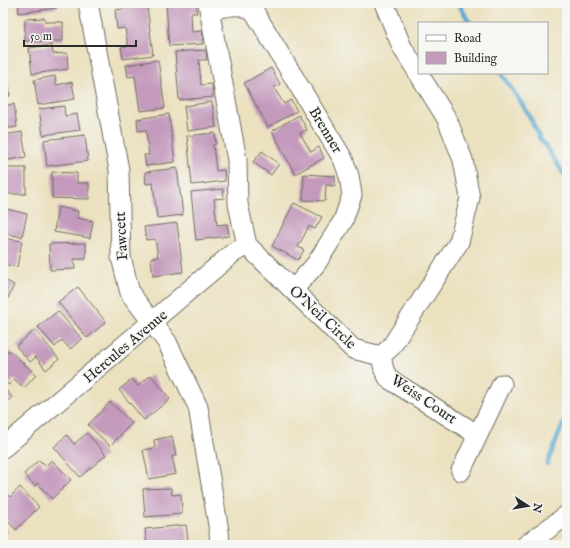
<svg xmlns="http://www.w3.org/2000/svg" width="570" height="548" font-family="'IM FELL English',serif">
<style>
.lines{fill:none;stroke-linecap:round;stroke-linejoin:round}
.stream{stroke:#57a7d1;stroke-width:4.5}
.building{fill:#c399bc}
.minor-casing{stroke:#6e6b5f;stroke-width:21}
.minor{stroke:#fff;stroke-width:19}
.labels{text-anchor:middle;stroke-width:3;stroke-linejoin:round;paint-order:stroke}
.street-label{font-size:15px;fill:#2b2b2b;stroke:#f6f6f2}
</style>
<rect width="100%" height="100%" fill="#f6f6f2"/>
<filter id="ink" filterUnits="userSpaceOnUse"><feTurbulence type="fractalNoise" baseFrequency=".025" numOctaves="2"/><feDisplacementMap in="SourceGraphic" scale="8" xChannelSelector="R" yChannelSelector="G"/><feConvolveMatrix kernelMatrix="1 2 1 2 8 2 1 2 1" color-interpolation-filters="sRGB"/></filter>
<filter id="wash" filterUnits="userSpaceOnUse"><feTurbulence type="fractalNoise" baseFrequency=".012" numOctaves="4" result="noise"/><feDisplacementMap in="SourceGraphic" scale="16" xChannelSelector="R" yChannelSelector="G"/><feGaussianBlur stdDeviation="0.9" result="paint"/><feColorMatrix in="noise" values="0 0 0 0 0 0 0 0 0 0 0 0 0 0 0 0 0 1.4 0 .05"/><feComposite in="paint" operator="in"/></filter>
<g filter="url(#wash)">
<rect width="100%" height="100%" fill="#ebe1bf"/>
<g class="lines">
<!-- stream -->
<path class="stream" d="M458 3 470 23
M501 73 528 113 540 139 545 145 567 179
M547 464 567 414"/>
</g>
<g id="blocks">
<!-- building -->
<path class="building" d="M18 3H56L57 8 19 13Z
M166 3H196L197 13H191L192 32 202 31 203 44 169 46Z
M147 6 153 55 123 59 121 47 128 46 125 28 117 29 115 10Z
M45 18V22H63V41H25V19Z
M3 43H5L7 68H3Z
M52 45 53 54 67 53 68 69 32 74 29 48Z
M206 50 207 60H199L201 85 212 84 213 97 179 100 175 52Z
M158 60 165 108 140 111 135 76 128 77 126 65Z
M271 68 280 84 274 88 284 104 291 100 297 111 268 127 244 83Z
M6 71 10 96 3 98V72Z
M55 76 56 85 72 82 75 99 38 105 34 80Z
M212 102 216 127 187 131 184 106Z
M14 104 17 127 3 129V106Z
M64 106 65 116 77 114 80 130 43 135 39 109Z
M169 114 175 162 146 166 144 155H149L146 130 138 131 137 119Z
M299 115 307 130 300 133 311 152 319 147 324 158 295 174 272 131Z
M22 132 26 157 3 161V135Z
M215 133 216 144 213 145 216 171 224 170 225 181 192 185 187 136Z
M85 135 88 161 47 166 44 140Z
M262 151 279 164 271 175 253 162Z
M3 168H26V194H3Z
M177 168 183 215 157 218 153 183 146 184 145 172Z
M52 172 77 173V183H89V199L52 198Z
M304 174 335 176V186L326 185 325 201 303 200Z
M223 189 224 198 214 199 217 225 227 224 229 236 196 240 191 192Z
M294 203 322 217 315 229 309 226 298 247 304 250 298 260 272 246Z
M58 207 78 211 77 218 93 221 90 238 54 232Z
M7 209 27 214 22 237 3 233V215L5 216Z
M177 223 183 272 153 276 151 258 158 257 155 239 146 240 144 227Z
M3 238 22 241 17 267 3 264Z
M86 243V259H74L75 269 50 270 49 244Z
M3 279 14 285 4 307 3 306Z
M78 287 106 322 87 338 58 302Z
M58 311 82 339 70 349 62 340 55 347 38 327Z
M35 330 59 359 46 370 36 357 30 362 16 346Z
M9 350 36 375 24 388 14 379 9 385 3 380V356Z
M151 375 170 399 144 420 119 390 132 379 138 386Z
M3 387 12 397 3 406Z
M110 402 132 423 110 446 88 425Z
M87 433 106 455 80 477 54 447 67 435 74 444Z
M172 436 176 456H172L176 474 149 479 143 450 155 448 154 440Z
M39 460 45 466 52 460 71 480 52 499 37 483 35 486 24 474Z
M20 487 39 507 16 530 3 516V490L10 497Z
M171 488 172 495 181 494 182 514 145 517 143 489Z
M186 525 188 540 176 541V545H147L145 529Z
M3 527 8 531 3 537Z"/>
</g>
</g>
<g filter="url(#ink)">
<use href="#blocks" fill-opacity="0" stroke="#6e6b5f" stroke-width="1"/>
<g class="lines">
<defs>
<path id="minor" d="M88 3 119 170 121 257 130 293 167 342 198 407 219 531 220 545
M208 3 237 160 238 204 247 245 353 349 381 356 391 347 459 242 470 198 463 160 447 119 402 47 384 3
M210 10C226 7 242 1 255 13L343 159 349 176 352 195 343 221 316 264 293 290
M381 356 384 370 389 379 478 435
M3 448 233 253 247 245
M461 471 502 384
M526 545 567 515"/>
</defs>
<!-- minor casing -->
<use href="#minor" class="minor-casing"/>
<!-- minor -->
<use href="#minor" class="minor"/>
</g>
</g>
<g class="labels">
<!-- street labels -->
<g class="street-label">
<text transform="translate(326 130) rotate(59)" y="5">Brenner</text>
<text transform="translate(121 236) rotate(-93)" y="5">Fawcett</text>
<text transform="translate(323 317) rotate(43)" y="5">O'Neil Circle</text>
<text transform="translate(125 346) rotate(-40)" y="5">Hercules Avenue</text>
<text transform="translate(424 399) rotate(34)" y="5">Weiss Court</text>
</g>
</g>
<!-- margin -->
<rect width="570" height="548" fill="none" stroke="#f6f6f2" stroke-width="16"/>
<!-- legend -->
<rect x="418" y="22" width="130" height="52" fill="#f6f6f2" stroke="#a5a5a2"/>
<rect x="426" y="35" width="20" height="6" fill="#ffffff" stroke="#a5a5a2"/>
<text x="454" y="42" font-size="12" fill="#2b2b2b">Road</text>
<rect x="426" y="52" width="20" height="12" fill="#c399bc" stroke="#a5a5a2"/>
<text x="454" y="62" font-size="12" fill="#2b2b2b">Building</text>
<!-- north arrow -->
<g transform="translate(528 506) rotate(102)" stroke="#f6f6f2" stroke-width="3" paint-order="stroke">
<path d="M0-3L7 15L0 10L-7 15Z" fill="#2b2b2b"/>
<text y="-6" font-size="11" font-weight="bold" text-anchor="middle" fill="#2b2b2b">N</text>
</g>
<!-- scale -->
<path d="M24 40v6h112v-6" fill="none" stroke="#2b2b2b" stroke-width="2"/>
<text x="30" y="40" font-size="12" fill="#2b2b2b" stroke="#f6f6f2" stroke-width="3" paint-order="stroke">50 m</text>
</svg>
